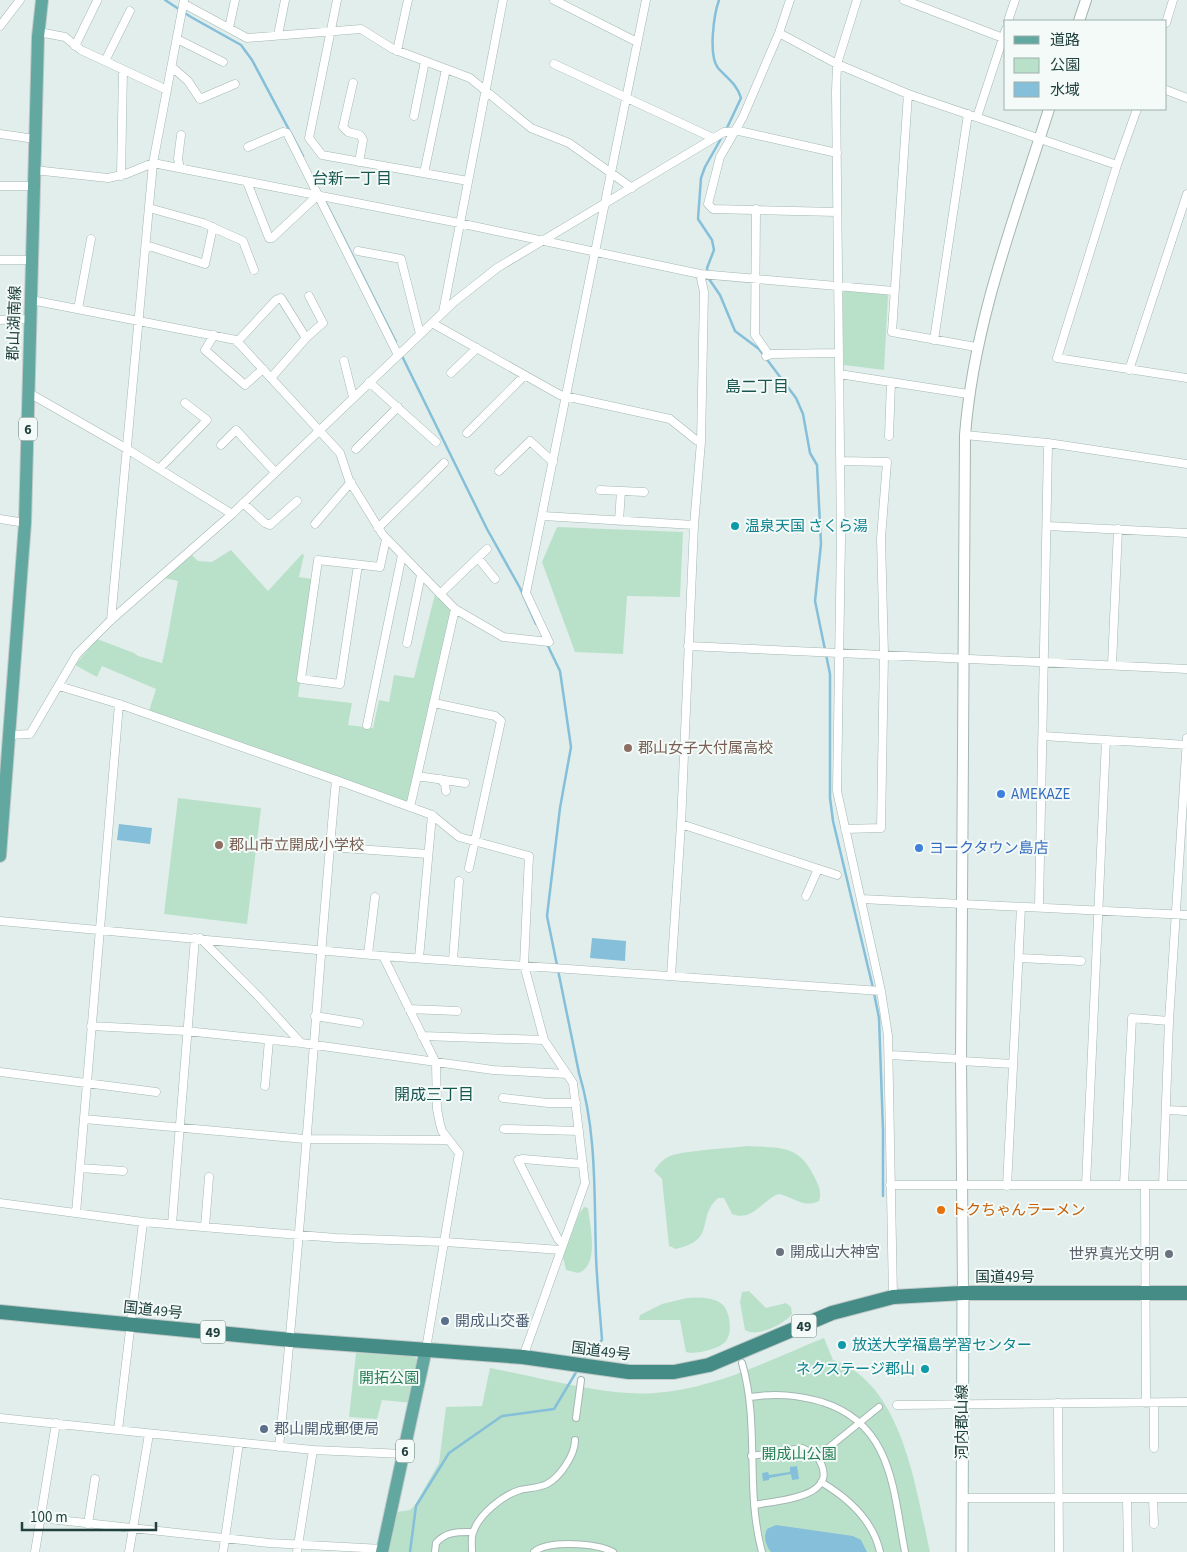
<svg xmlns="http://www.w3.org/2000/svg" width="1187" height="1552" font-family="'Source Sans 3','Noto Sans JP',sans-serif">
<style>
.green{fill:#b9e1ca}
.water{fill:#85bfd9}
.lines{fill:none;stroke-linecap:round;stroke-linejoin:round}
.stream{stroke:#85bfd9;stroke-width:2.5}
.pedestrian-casing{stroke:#a4b7b3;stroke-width:8}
.minor-casing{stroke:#a4b7b3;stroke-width:9}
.tertiary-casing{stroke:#a4b7b3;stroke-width:12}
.secondary-casing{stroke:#9fbbb5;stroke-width:13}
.primary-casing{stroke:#c1cac9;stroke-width:14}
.trunk-casing{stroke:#c1cac9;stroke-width:16}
.pedestrian{stroke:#fff;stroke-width:6}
.minor{stroke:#fff;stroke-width:8}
.tertiary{stroke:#fff;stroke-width:10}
.secondary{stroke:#fff;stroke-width:11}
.primary{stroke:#62a8a1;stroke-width:12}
.trunk{stroke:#458c87;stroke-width:14}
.culture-dot{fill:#0f9aa8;stroke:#f3faf8;stroke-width:2}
.education-dot{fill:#8d6e63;stroke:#f3faf8;stroke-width:2}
.shop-dot{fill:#3f7fe0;stroke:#f3faf8;stroke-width:2}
.food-dot{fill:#e8710a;stroke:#f3faf8;stroke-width:2}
.worship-dot{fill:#6b7280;stroke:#f3faf8;stroke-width:2}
.service-dot{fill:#5c6f8a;stroke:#f3faf8;stroke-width:2}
.labels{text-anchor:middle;stroke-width:4;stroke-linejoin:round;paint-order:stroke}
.shield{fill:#f3faf8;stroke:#5f7875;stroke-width:1}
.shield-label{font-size:14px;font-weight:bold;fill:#20413d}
.street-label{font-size:15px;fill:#20413d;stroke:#f3faf8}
.culture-label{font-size:15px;fill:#0d838f;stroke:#f3faf8;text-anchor:start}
.education-label{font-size:15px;fill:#785e54;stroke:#f3faf8;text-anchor:start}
.shop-label{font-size:15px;fill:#366cbe;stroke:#f3faf8;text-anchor:start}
.food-label{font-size:15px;fill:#c56008;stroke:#f3faf8;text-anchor:start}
.worship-label{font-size:15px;fill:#5b616d;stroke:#f3faf8;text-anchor:start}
.service-label{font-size:15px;fill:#4e5e75;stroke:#f3faf8;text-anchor:start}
.park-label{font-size:15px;fill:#267d54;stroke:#f3faf8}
.neighbourhood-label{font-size:16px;fill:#195650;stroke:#f3faf8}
</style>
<rect width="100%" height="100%" fill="#e2eeeb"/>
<!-- green -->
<path class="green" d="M846 290 887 294 888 296 884 370 844 365 842 294Z
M557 527 683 532 680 597 627 596 623 654 575 652 542 562Z
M231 550 268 591 302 554 304 555 299 577 312 579 297 682 300 683 298 697 352 703 348 725 373 728 379 700 389 702 394 675 414 678 435 594 452 612 408 802 405 803 325 772 149 711 156 689 102 666 97 677 75 665 97 639 134 653 138 656 162 663C169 635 172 609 178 581L164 578 192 555 198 561 212 562Z
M178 798 261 808 247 924 164 914Z
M747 1146C781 1148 799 1144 815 1178 819 1186 822 1193 819 1201 802 1209 793 1196 778 1194 762 1201 752 1222 732 1214L724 1198H718C695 1219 718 1239 676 1249L669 1246 662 1179 654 1171C657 1166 662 1160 668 1157 675 1151 733 1148 747 1146Z
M584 1207 588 1208C590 1226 600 1266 578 1273L566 1270 563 1257 579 1214Z
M749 1291 766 1308 786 1303 791 1307 792 1314C785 1324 756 1338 745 1330L740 1302 742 1292Z
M687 1298C697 1297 713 1297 722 1304 730 1311 733 1332 726 1341 722 1346 715 1348 709 1350 702 1352 693 1354 686 1352L680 1320H639L640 1315 662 1304Z
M824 1338 833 1360C903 1383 916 1490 930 1552H388L397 1512 410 1510 415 1505 439 1463 446 1407 482 1406 490 1368C539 1377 607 1397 655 1393 715 1389 769 1360 824 1338Z
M356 1353 413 1356 419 1361 412 1403 382 1400 377 1419 349 1417Z"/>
<!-- water -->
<path class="water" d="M119 824 152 828 150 844 117 840Z
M592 938 626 941 625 961 590 958Z
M797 1466 799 1479 792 1480 791 1474 769 1478V1480L763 1481 762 1473 768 1472 769 1475 790 1472V1467Z
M776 1525 853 1536 861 1540 867 1552H771C766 1546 763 1537 767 1529Z"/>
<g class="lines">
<!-- stream -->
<path class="stream" d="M165 0 191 17 241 45 252 60 303 156
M719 0C714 14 708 55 718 68 727 78 737 84 741 98L726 130
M723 135 705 167 701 178 698 219 712 240 714 250 707 268 709 279 720 295 735 331 759 349 796 398 803 414 810 453 817 465 821 544 815 601 830 674V798L833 821 873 988
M324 199 396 342
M401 354 487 529 520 588 536 624
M547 644 560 671 571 747 560 808 547 916 579 1073C597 1132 594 1195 596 1256 597 1284 600 1312 602 1340L583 1360
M874 993 879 1018 883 1130V1196
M410 1552 416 1506 449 1453 502 1416 554 1409 578 1369"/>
<defs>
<path id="pedestrian" d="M742 1363C760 1424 745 1490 762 1552
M750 1397C776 1393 797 1395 822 1402 893 1424 893 1491 905 1552
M576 1418 581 1380
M751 1456 802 1448 816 1455C846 1497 780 1500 754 1505
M817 1457 879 1407
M821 1482C848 1498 873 1520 880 1552
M435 1552 436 1543C446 1531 459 1532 473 1532
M472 1552C472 1546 471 1538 473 1533 478 1515 503 1495 520 1490 528 1488 539 1488 547 1484 560 1477 575 1455 575 1440
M534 1552C548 1540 597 1543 613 1552"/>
<path id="minor" d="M337 0 309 138 322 155 468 181
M554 0 637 42
M790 0 779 33 743 117 720 157 708 204 713 209 837 212
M857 0 837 64 836 92 841 538 837 791 881 991 888 1036 893 1297
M904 0 1003 38
M184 4 247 38 361 29 393 49 470 78 531 128 569 143 632 188
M1008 21 1015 0
M1166 23 1173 0
M0 26 20 0
M229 28 235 0
M39 32 65 37 81 50 167 90
M779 33 837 64 908 94 1117 165
M278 35 285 0
M177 39 223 62
M75 46 97 1
M397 51 408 0
M105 61 130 11
M554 64 713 138
M172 67 188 81 200 99 235 84
M353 83 343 127 348 132 360 135 363 140 359 162
M1166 90 1187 98
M908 94 892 332 976 347
M1137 109 1117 165 1057 358 1187 378
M414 116 425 61
M977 117 1006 29
M0 134 35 139
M248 147 283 132 287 133 398 355
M180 168 178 159 181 135
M34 170 108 178 126 174 153 163 459 223 700 274 894 291
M424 173 446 69
M121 176 123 70
M247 182 269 238H272L318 195
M0 186H34
M149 208 203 223 243 241 254 270
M756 209 755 335 769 355
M146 245 205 264 213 227
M358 251 401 259 420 334
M0 260H32
M31 300 236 340 340 453 349 480 383 535 455 609 503 637 549 642 526 593 646 0
M78 309 91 239
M443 312 503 0
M0 320 31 319
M432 323 560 395 670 419 696 440 701 442
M214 335 205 350 245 385 263 369
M934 340 968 114
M237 342 276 300 281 298 306 338
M766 356 771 354 838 353
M344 361 353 397
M1129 370 1187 194
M451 373 477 348
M839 374 968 394
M271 378 306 338 323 323 309 296
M369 382 436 442
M29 393 127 449 232 514
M467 433 524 376
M965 435 1048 443 1187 464
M889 436 891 382
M221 445 236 430 275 472
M356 449 398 407
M841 461 887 462 881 538 884 655 881 828 845 829
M159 469 207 420 185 403
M499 471 530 441 553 462
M600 490 644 492
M243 503 265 523 270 525 297 501
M543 516 694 525
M0 519 25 523
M619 521 621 491
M315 524 351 482
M1047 526 1187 533
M378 528 444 463
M478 558 495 579
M358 565 340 684 301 679 318 560 380 567 386 539
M440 594 487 549
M111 620 153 163 184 0
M407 643 421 575
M688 646C854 655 1021 660 1187 669
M1112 665 1118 529
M59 686 119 704 336 780 432 815 459 837 529 856 524 965 544 1040 573 1083 585 1183 523 1357
M434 703 495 716 501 721 469 868
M367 725 402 555
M9 735 30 734 77 654 111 620 232 514 454 302 497 268 724 132 739 131 837 153
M1043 736 1187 745
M417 776 465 783
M440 779 445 784 446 791
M410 807 455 609
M681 824 837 875
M329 847 428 854
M806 896 818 869
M861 899 1187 915
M1039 907 1048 443
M0 921 383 956 881 991
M200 938 258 996 301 1043
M368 954 375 897
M383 956 436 1063 437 1109 440 1124 442 1131 459 1153 426 1349
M419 958 432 815
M1019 958 1081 961
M453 960 459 881
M671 976 681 824 694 525 701 442 704 292 700 274
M409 1009 457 1011
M315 1016 359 1023
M91 1026 186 1031 301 1043 493 1070 567 1074
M422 1036 544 1040
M890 1055 961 1059
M961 1061 1013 1064
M0 1072 156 1092
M265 1086 269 1040
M503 1098 548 1103H576
M1166 1110 1187 1111
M84 1119 305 1139 449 1140
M504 1129 579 1131
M80 1168 123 1171
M890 1185H1187
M1086 1185 1106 740
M1124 1185 1132 1018 1169 1021
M1145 1185 1146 1403
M1163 1185 1169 1021 1187 738
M1007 1186 1021 907
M0 1203 143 1222 336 1238 445 1242 561 1250
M76 1213 119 704
M172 1224 195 938
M205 1227 209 1177
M563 1244 558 1239 518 1160 523 1159 583 1164
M1058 1403 1059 1552
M1154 1403V1448
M897 1405 1187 1402
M0 1418 313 1450 404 1454
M118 1430 143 1222
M279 1447C303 1225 315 1002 336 780
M962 1498H1187
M1127 1498 1128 1552
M1153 1498 1154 1524
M40 1518 269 1543 383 1549
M88 1524 95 1479
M35 1552 56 1423
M129 1552 149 1434
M223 1552 239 1443
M297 1552 313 1450"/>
<path id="tertiary" d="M1079 21 1086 0
M963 1293 961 1059 965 435C974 321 1015 217 1049 109"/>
<path id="secondary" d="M962 1552 963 1293"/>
<path id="primary" d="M0 856 25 523 38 37 42 0
M382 1552 426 1349"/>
<path id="trunk" d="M0 1312 291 1340 523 1357 629 1372H674L709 1365 832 1313 893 1297 963 1293H1187"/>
</defs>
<!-- pedestrian casing -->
<use href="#pedestrian" class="pedestrian-casing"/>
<!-- minor casing -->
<use href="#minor" class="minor-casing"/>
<!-- tertiary casing -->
<use href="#tertiary" class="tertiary-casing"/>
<!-- secondary casing -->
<use href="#secondary" class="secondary-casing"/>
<!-- primary casing -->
<use href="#primary" class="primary-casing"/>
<!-- trunk casing -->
<use href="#trunk" class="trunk-casing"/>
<!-- pedestrian -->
<use href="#pedestrian" class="pedestrian"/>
<!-- minor -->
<use href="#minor" class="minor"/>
<!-- tertiary -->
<use href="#tertiary" class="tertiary"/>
<!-- secondary -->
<use href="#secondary" class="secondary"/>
<!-- primary -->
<use href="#primary" class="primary"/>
<!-- trunk -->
<use href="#trunk" class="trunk"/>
</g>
<!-- markers -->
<g class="culture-dot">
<circle cx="735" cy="526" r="5"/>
<circle cx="842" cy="1345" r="5"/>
<circle cx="925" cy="1369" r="5"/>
</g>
<g class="education-dot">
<circle cx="628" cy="748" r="5"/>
<circle cx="219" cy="845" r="5"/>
</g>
<g class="shop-dot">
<circle cx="1001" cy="794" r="5"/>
<circle cx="919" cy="848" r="5"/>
</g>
<circle class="food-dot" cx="941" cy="1210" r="5"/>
<g class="worship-dot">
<circle cx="780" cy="1252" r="5"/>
<circle cx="1169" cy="1254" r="5"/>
</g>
<g class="service-dot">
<circle cx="445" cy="1321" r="5"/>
<circle cx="264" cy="1429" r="5"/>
</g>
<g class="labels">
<!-- shield labels -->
<g class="shield">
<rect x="19" y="417.5" width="18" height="23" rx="4"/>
<rect x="791.5" y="1314.5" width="25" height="23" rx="4"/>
<rect x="200.5" y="1320.5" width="25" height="23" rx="4"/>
<rect x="396" y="1439.5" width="18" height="23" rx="4"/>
</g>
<g class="shield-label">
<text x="28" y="434">6</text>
<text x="804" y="1331">49</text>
<text x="213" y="1337">49</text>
<text x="405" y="1456">6</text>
</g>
<!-- street labels -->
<g class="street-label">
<text transform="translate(14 323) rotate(-88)" y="5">郡山湖南線</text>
<text x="1005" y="1282">国道49号</text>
<text transform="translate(153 1310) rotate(6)" y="5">国道49号</text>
<text transform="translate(601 1351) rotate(7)" y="5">国道49号</text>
<text transform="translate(962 1422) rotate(-90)" y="5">河内郡山線</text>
</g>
<!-- culture labels -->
<g class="culture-label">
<text x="745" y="531">温泉天国 さくら湯</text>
<text x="852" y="1350">放送大学福島学習センター</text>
<text x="915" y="1374" text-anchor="end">ネクステージ郡山</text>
</g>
<!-- education labels -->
<g class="education-label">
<text x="638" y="753">郡山女子大付属高校</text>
<text x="229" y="850">郡山市立開成小学校</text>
</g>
<!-- shop labels -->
<g class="shop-label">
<text x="1011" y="799">AMEKAZE</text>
<text x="929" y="853">ヨークタウン島店</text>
</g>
<!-- food labels -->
<g class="food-label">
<text x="951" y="1215">トクちゃんラーメン</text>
</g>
<!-- worship labels -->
<g class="worship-label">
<text x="790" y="1257">開成山大神宮</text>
<text x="1159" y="1259" text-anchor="end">世界真光文明</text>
</g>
<!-- service labels -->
<g class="service-label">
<text x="455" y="1326">開成山交番</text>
<text x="274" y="1434">郡山開成郵便局</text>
</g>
<!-- park labels -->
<g class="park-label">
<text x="389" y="1383">開拓公園</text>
<text x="799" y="1459">開成山公園</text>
</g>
<!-- neighbourhood labels -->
<g class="neighbourhood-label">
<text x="352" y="184">台新一丁目</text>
<text x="757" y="392">島二丁目</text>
<text x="434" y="1100">開成三丁目</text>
</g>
</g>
<!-- legend -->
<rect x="1004" y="20" width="162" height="90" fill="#f3faf8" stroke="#9fb0ad"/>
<rect x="1014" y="36" width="25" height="8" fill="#62a8a1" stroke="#9fb0ad"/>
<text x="1050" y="45" font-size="15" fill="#20413d">道路</text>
<rect x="1014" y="58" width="25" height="15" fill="#b9e1ca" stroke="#9fb0ad"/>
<text x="1050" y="70" font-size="15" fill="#20413d">公園</text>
<rect x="1014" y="82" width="25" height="15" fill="#85bfd9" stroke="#9fb0ad"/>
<text x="1050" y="95" font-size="15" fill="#20413d">水域</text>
<!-- scale -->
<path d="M22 1522v8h134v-8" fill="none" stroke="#20413d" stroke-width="2.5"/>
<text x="30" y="1522" font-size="15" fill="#20413d" stroke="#f3faf8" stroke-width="4" paint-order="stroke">100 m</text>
</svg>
